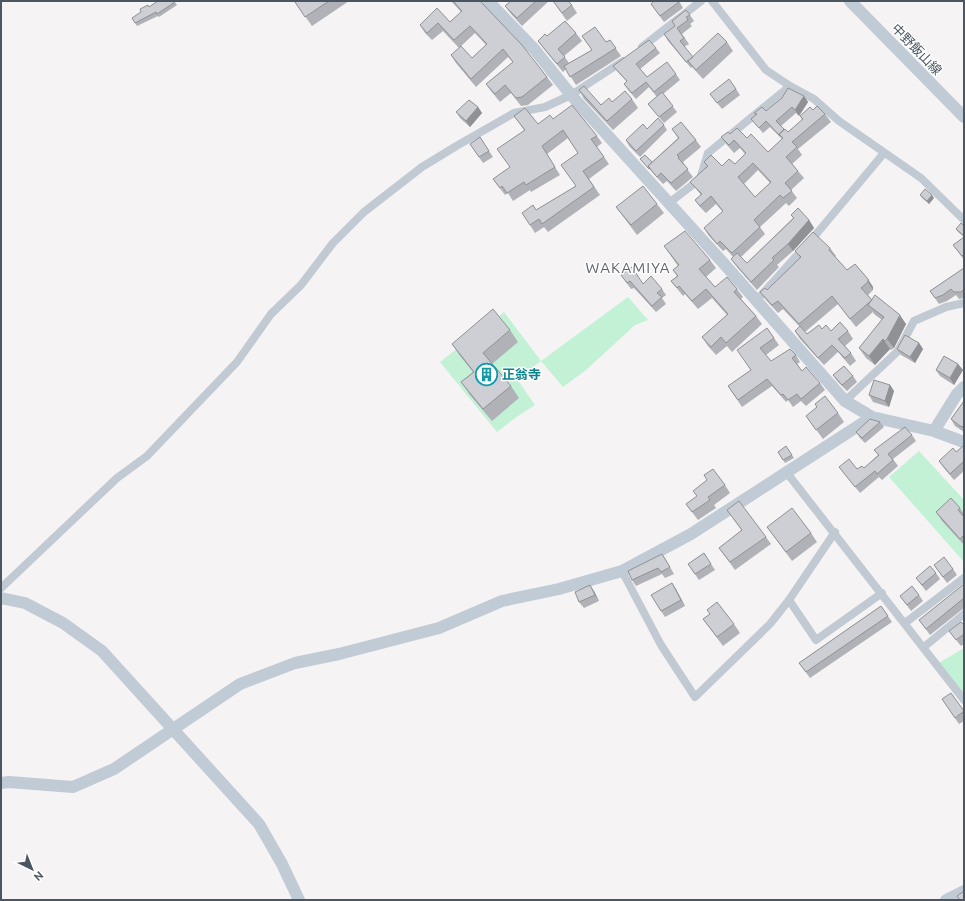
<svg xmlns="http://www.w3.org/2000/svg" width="965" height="901" font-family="Ubuntu,'Noto Sans JP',sans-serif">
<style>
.green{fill:#c3f1d5}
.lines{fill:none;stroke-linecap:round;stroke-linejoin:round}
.street{stroke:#c1cad2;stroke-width:8}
.secondary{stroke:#c1cbd6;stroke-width:12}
.wall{fill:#b0b2b7;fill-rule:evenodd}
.shaded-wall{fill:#909195}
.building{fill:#cdcfd5;stroke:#909195;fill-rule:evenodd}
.labels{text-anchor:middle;stroke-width:3;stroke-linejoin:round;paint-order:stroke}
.street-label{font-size:13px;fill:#4a5661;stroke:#fff}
.culture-label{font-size:13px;font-weight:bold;fill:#0d838f;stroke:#fff;text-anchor:start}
.quarter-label{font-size:15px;letter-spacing:1px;fill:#5f6368;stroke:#fff}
</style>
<rect width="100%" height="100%" fill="#f5f3f3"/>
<!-- green -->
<path class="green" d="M628 297 648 320 635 325 586 370 563 387 541 361 517 379 535 405 515 418 497 432 440 362 504 312 541 361Z
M919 451 964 500V562L889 477Z
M964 648V693L961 695 937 664Z"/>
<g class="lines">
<!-- street -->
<path class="street" d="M712 1 766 70 790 86 814 99 839 121 921 178 964 220
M642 47 701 1
M669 203 700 179 708 153 790 86
M756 301 818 232 884 153
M845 401 898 351 914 321 946 307 964 303
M787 473 964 700
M622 571 661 645 695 697 770 624 789 600 835 532
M1 588 117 478 147 456 237 362 271 314 301 285 333 243 364 212 422 167 458 145 514 113 545 107 571 95 623 61
M789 600 816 640 882 593
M905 623 964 578
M924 647 964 614"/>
<!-- secondary -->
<path class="secondary" d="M488 1 535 50 571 95 726 266 845 401 872 417 934 431 964 442
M850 1 964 117
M934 431 957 394 964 387
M1 598 25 603 63 623 102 651 259 824 282 864 299 900
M1 783 9 782 73 787 114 769 240 684 295 663 339 654 439 628 502 601 559 589 622 571 691 534 872 417
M946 900 964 891"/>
</g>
<!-- wall -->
<path class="wall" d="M174 1 177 5 159 17 158 16 137 26 132 18 149 7Z
M297 1H349L312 26 295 2Z
M451 1H481L482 3 547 77 553 85 528 105 521 106 511 93 500 102 491 91 486 84 513 62 508 57 476 87 456 63 451 55 472 58 486 45 475 33 459 48 443 31 432 40 425 33 420 25 450 22 461 12Z
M511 1H549L522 26 511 14 505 6Z
M553 1 572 5 577 13 567 21Z
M679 1 683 8 664 22 651 4Z
M690 15 694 21 690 24 692 26 682 34 689 44 684 47 693 57 727 42 733 51 703 79 692 67 691 68 668 41 664 34Z
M576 33 582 41 564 56 569 63 610 40 621 56 576 85 566 69 563 72 544 49 538 41 547 36Z
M656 48 660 53 640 69 647 77 676 74 680 80 663 94 677 112 664 123 648 104 657 97 649 87 636 99 628 90 624 84 627 82 617 71 613 66Z
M736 89 740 95 722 109 710 94Z
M579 90 601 105 612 102 632 99 638 108 613 130 584 99Z
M804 96 808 102 799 116 796 113 781 126 784 129 788 132 802 120 800 116 813 110 825 114 831 122 798 149 802 155 792 164 804 178 791 190 797 198 789 206 786 203 760 227 765 234 741 257 747 263 793 218 791 215 809 220 814 228 793 251 777 265 779 267 757 290 737 267 731 259 733 257 726 249 723 251 709 236 704 228 723 212 716 204 706 213 700 207 695 200 701 195 696 189 690 182 707 166 704 162 722 166 735 164 745 154 740 148 734 153 727 145 721 137 730 134 747 138 768 152 782 139 770 127 763 133 751 119 756 115 754 113 766 111ZM758 170 770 183 755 197 744 184Z
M478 107 482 113 470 127 460 118 456 112Z
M514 116 538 124 553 119 597 136 602 143 597 147 609 164 589 179 600 195 548 232 544 227 535 233 530 225 537 210 576 186 578 153 568 138 547 154 560 175 531 192 530 190 513 201 508 193 505 195 493 179 510 167 524 130Z
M664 125 667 130 640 157 629 146 626 140 647 129Z
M672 129 696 140 701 147 683 162 685 165H684L693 177 676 191 667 181 663 184 640 159 652 162 678 138Z
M480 137 493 157 483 163 470 144Z
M920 195 934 198 929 204 922 198Z
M657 204 664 213 637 235 616 207Z
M964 226V260L953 245 964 237 958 232 956 229Z
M664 246 710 260 716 268 706 277 715 287 737 289 743 297 741 299 756 316 762 324 732 352 727 346 716 355 708 346 702 337 727 315 712 298 698 309 685 294 683 296 671 281 677 276 673 270 678 266Z
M830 248 836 256 835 257 847 270 855 264 873 287V290L868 295 872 300 906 324 894 348 891 350 890 349 875 365 866 358 859 348 882 320 874 314 873 312 856 327 838 304 805 332 807 334 822 329 831 331H848L853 339 845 346 851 353 856 361 850 366 838 352 824 365 800 339 795 331 800 327 783 309 778 313 766 300 760 292 767 290 800 258 795 251Z
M964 268V298L959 299 956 295 947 301 939 304 930 291Z
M621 275 643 284 662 289 666 295 662 298 666 304 656 312 634 288 631 289Z
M767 328 779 345 766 355 771 361 796 355 800 362 797 364 802 371 820 383 825 390 806 406 801 401 793 407 788 400 786 402 772 386 742 407 728 386 751 370Z
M510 330 518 342 492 364 511 386 519 398 492 421 470 395 461 382 473 372 460 356 452 344Z
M919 343 923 349 915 363 901 355 897 349Z
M958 364 963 370 954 385 940 376 936 370Z
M833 375 853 376 857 382 847 391 837 381Z
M890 385 894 391 889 407 873 402 869 395Z
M964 401V432L955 426 951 419Z
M838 413 844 422 823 439 806 416Z
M880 422 884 427 865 443 860 438 856 432Z
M912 435 916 441 893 459 898 466 882 480 879 477 860 493 839 467 857 469 864 468 878 455 874 450Z
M786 446 794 458 785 463 778 452Z
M964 447V471L954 480 943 467 939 461 956 452Z
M725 485 730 493 714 505 716 508 698 520 686 504Z
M960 508 964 514V545L942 521 936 512Z
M727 510 766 537 771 544 735 570 719 548 742 531Z
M767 527 811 533 817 542 792 561Z
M704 553 715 570 699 580 688 564Z
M662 554 666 560 674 574 665 578 662 574 636 586 632 580Z
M934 565 953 569 957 575 947 583Z
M936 573 940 579 926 591 916 578Z
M672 583 685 606 665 617 661 611Z
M964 584V608L930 635 919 620Z
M594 591 599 601 584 608 579 602Z
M919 595 923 601 911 611 900 596Z
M881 606 892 622 810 678 799 663Z
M710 614 734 624 740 633 723 646 703 619Z
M964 625V644L961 646 949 631Z
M942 699 964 711V721L959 724Z"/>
<!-- shaded-wall -->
<path class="shaded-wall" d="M804 96 808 102 799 116 795 110Z
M478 107 482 113 470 127 466 121Z
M932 195 934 198 929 204 927 201Z
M809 220 814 228 793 251 788 244Z
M868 279 873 287V290L868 282Z
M900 315 906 324 894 348 887 339Z
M883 339 890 349 875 365 869 356Z
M919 343 923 349 915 363 910 357Z
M958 364 963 370 954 385 950 378Z
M890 385 894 391 889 407 885 401Z
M672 583 676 589 685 606 681 600Z
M590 585 594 591 599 601 595 595Z"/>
<!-- building -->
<path class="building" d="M158 1H174L175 2 157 14 156 12 135 23 132 18 141 12 140 9 148 5 149 7Z
M297 1H329L305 17 295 2Z
M453 1H480L522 45 547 77 522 97 516 98 505 85 495 94 486 84 513 62 503 49 471 79 451 55 461 46 472 58 487 44 470 26 454 40 438 23 427 33 420 25 437 8 450 22 462 11Z
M511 1H536L517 18 505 6Z
M553 1H568L572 5 562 13Z
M654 1H679V2L660 16 651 4Z
M686 10 690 15 686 17 688 20 677 28 684 38 680 41 693 57 686 62 664 34 675 26 672 21Z
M565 21 576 33 558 49 565 57 557 64 538 41 545 34 547 36Z
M595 27 606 42 610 40 616 48 570 77 564 66 592 50 582 36Z
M718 33 727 42 696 70 688 61Z
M649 40 656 48 636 64 647 77 667 62 676 74 654 92 646 82 632 93 624 84 627 81 613 66Z
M729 79 736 89 717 103 710 94Z
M584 86 601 105 609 98 612 102 625 91 632 99 607 121 579 90Z
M788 88 804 96 795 110 792 107 776 121 784 129 783 131 779 134 780 136 766 121 759 128 751 119 757 114 754 113 762 107 766 111 782 98Z
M662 92 673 106 659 117 648 104Z
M469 100 478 107 466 121 456 112Z
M572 105 597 136 591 139 604 157 583 171 594 187 542 224 539 219 530 225 522 213 533 205 536 210 576 186 561 165 578 153 563 130 542 146 555 167 526 185 524 182 507 193 502 186 500 188 493 179 510 167 497 149 525 130 514 116 525 108 538 124 550 115 553 119Z
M817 106 825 114 792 142 797 147 786 157 798 171 785 183 792 191 783 198 780 195 754 220 760 227 732 253 720 241 717 244 704 228 723 211 711 196 700 206 695 200 702 194 690 182 708 166 704 162 711 155 722 166 729 159 735 164 746 153 734 140 729 145 721 137 728 132 730 134 737 128 747 138 751 134 768 152 783 138 779 134 785 129 788 132 803 119 800 116 810 107 813 110ZM753 163 771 182 755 197 738 177Z
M658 118 664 125 636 151 626 140 643 124 647 129Z
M681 122 696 140 677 155 679 157 678 158 688 169 671 183 661 173 657 177 648 166 679 138 672 129Z
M480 137 489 151 479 157 470 144Z
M645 155 652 162 648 166 649 168V169L640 159Z
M643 186 657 204 631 225 616 207Z
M925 189 932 195 927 201 920 195Z
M798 208 809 220 788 244 772 258 774 260 751 282 731 259 737 253 747 263 794 218 791 215Z
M961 223 964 226V234L963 235 956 229Z
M685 231 710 260 699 269 715 287 727 277 737 289 734 292 756 316 726 343 721 337 711 347 702 337 728 314 706 289 692 301 679 286 677 288 671 281 678 276 673 270 679 265 664 246Z
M813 232 830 248 829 250 847 270 855 264 868 279V282L861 288 872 300 850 319 832 296 799 324 778 301 772 305 760 292 765 288 767 290 801 257 795 251Z
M964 237V254L962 256 953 245Z
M632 267 643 284 651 276 662 289 657 293 662 297 652 306 630 281 627 283 621 275Z
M964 268V289L961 292H954L951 289 943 295 935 298 930 291Z
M875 295 900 315 887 339 885 341 883 339 869 356 859 348 884 317 868 305Z
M493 309 510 330 483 353 511 386 483 409 461 382 474 372 452 344Z
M840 322 848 331 838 339 851 353 845 358 832 345 818 358 795 331 800 326 807 334 819 325 822 329 826 325 831 331Z
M767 328 774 338 760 348 771 361 790 349 796 355 792 358 802 371 806 367 820 383 801 399 797 394 788 400 783 394 781 395 767 379 738 400 728 386 751 370 737 350Z
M905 335 919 343 910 357 897 349Z
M944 356 958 364 950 378 936 370Z
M844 366 853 376 842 385 833 375Z
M874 380 890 385 885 401 869 395Z
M825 396 838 413 816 430 806 416 817 407 815 404Z
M964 401V427L960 426 951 419Z
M870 419 880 422 862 438 856 432Z
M905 427 912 435 888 454 893 460 877 474 875 471 855 487 839 467 849 459 857 469 862 466 864 468 879 455 874 450Z
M786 446 792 455 783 460 778 452Z
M963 446 964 447V461L950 474 939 461 953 448 956 452Z
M713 469 725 485 708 497 710 500 692 512 686 504 697 496 693 491 707 480 704 475Z
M951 498 960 508 958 510 964 517V535L960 539 936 512Z
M739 501 766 537 730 562 719 548 742 530 727 510Z
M792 508 811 533 786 552 767 527Z
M704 553 711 564 695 574 688 564Z
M662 554 670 567 661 572 658 568 632 580 628 571Z
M944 557 953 569 943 577 934 565Z
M930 566 936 573 922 585 916 578Z
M672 583 681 600 661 611 651 595Z
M964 584V598L926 629 919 620Z
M590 585 595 595 579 602 575 592Z
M912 586 919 595 907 605 900 596Z
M717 602 734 624 717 637 703 619 710 614 707 610Z
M881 606 888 616 806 672 799 663Z
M961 622 964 625V634L956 640 949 631Z
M951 693 964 711 955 718 942 699Z
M964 891V900H960L957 896Z"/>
<!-- icons -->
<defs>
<symbol id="building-ring" viewBox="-11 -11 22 22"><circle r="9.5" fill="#fff" stroke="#0f9aa8" stroke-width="1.5"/><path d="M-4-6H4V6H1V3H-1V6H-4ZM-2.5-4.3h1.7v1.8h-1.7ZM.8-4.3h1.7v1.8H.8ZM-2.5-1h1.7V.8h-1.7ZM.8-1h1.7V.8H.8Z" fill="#0f9aa8"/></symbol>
</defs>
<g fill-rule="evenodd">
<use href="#building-ring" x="474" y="362" width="25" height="25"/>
</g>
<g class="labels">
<!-- street labels -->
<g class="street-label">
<text transform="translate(917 49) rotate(46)" y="5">中野飯山線</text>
</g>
<!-- culture labels -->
<g class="culture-label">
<text x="502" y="379">正翁寺</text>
</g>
<!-- quarter labels -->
<g class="quarter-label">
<text x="628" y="273">WAKAMIYA</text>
</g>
</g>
<!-- border -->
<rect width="965" height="901" fill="none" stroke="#4a5661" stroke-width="4"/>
<!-- north arrow -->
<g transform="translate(32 869) rotate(137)" stroke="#ffffff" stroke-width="3" paint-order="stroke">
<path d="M0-3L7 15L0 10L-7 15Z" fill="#4a5661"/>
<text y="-6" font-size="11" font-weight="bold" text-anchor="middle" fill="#4a5661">N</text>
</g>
</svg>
